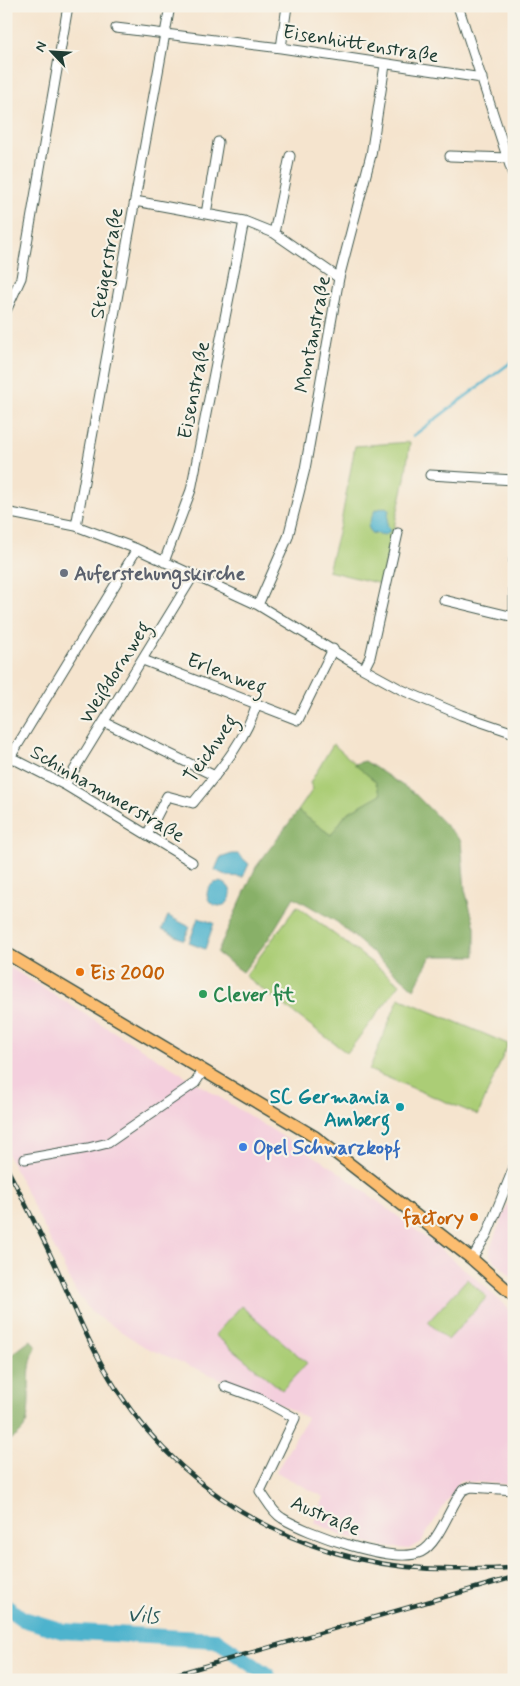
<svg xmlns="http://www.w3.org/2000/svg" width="520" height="1686" font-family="Mynerve,sans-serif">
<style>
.built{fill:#f4cfdd}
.green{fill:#abcd76;stroke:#658555}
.forest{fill:#88b067;stroke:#54764e}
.water{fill:#4eb3cd;stroke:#367880}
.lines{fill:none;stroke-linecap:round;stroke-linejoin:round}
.stream{stroke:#4eb3cd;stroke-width:2.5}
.river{stroke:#4eb3cd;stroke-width:16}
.minor-casing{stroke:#3f564b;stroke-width:11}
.major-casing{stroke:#3f564b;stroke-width:14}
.minor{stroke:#fff;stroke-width:9}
.major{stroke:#fcbd6f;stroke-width:11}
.rail-casing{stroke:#1f3d34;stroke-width:4.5}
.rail{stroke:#f7f3e8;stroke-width:2.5;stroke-dasharray:8;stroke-linecap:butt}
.worship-dot{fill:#6b7280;stroke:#f7f3e8;stroke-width:2}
.food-dot{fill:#e8710a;stroke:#f7f3e8;stroke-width:2}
.leisure-dot{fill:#2e9e5b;stroke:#f7f3e8;stroke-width:2}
.culture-dot{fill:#0f9aa8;stroke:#f7f3e8;stroke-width:2}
.shop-dot{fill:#3f7fe0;stroke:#f7f3e8;stroke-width:2}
.labels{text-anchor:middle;stroke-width:4.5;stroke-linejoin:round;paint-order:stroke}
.street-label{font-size:20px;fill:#1f3d34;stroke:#f7f3e8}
.worship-label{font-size:20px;font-weight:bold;fill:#5b616d;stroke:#f7f3e8;text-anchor:start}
.food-label{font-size:20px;font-weight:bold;fill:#c56008;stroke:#f7f3e8;text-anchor:start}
.leisure-label{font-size:20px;font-weight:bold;fill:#27864d;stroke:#f7f3e8;text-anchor:start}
.culture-label{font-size:20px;font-weight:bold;fill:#0d838f;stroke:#f7f3e8;text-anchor:end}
.shop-label{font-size:20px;font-weight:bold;fill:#366cbe;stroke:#f7f3e8;text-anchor:start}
.water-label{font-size:21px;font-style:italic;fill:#2b5a5a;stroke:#f7f3e8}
</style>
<rect width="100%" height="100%" fill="#f7f3e8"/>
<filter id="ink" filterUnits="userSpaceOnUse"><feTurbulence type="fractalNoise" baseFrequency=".02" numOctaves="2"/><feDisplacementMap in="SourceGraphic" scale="10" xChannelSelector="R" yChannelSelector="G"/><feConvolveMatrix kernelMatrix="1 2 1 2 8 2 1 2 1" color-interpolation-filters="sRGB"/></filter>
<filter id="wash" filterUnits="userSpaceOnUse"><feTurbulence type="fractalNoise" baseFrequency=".0096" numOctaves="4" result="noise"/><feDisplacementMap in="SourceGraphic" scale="20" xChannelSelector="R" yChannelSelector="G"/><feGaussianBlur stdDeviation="1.12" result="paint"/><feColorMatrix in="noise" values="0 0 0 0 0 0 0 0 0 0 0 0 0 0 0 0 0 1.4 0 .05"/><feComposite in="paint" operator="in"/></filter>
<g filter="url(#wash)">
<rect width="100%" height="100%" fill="#f5e4ce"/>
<!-- built -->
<path class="built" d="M6 965 332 1167 420 1233 477 1279 514 1314V1485L460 1481 421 1542 409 1549 386 1547 345 1536 315 1523 324 1497 276 1472 307 1418 273 1401 145 1347 91 1312 76 1292 6 1151Z
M514 1191V1279L490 1256V1247Z"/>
<!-- green -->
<path class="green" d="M410 442 405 479 381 584 328 571 342 517 355 446Z
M333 744 375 781 382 794 347 813 331 835 298 811 313 789 310 783Z
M297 906 400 984 347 1053 245 976Z
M399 998 508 1044 478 1115 369 1070Z
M467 1279 487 1297 448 1340 428 1322Z
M241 1306 307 1363 282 1390 215 1335Z"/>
<!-- forest -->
<path class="forest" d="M365 761 414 793 461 841 465 890 475 927V956H431L414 989 337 922 294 897 269 938 243 972 217 953 256 867 298 811 331 835 347 813 381 794 375 781 354 764Z
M31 1340 36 1347C24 1371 33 1398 26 1424 23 1433 14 1438 6 1442V1359Z"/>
<!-- water -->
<path class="water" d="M385 507 389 509 387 524 390 531 386 535 371 533 368 526 375 510Z
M232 854H238L249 864 243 877 227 876 215 870 220 858Z
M207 894a12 12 0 1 1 24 0a12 12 0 1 1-24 0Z
M168 916 190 927 184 940 162 929Z
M198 918 214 923 205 949 189 943Z"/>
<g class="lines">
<!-- stream -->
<path class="stream" d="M413 436 514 360"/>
<!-- river -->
<path class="river" d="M6 1607 23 1619 63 1631 216 1640 267 1675 270 1680"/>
</g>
</g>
<g filter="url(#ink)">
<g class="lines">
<defs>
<path id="minor" d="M458 6 514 178
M116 28 281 48 482 78
M281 48 287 6
M450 156 508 158
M135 201 244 221 274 233 339 278
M206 214 218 142
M274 233 290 156
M6 311 21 278 68 6
M430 475 514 480
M6 512 76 526 137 549 258 605 360 667 402 690 461 715 514 733
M76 526 170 6
M514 560V612
M164 562 191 490 244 221
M444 600 514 617
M258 605 288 537 305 469 339 278 371 155 385 65
M143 660 298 720 333 649
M364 669 370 657 398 533
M104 722 215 776
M6 755 65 785 192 862
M6 764 137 549
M65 785 193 576
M147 835 167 796 193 803C218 772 245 742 257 703
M25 1159 88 1148 108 1143 195 1083 203 1071
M472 1259 487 1234 514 1167
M225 1386 260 1399 295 1418 260 1491C266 1499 273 1513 282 1518 306 1533 394 1565 421 1552 439 1543 450 1506 463 1490L471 1487 514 1490"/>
<path id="major" d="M6 953 315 1137 472 1259 514 1296"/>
</defs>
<!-- minor casing -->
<use href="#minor" class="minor-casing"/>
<!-- major casing -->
<use href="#major" class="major-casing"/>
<!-- minor -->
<use href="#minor" class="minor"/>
<!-- major -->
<use href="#major" class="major"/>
<defs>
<path id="rail" d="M6 1166C24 1201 42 1236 58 1271 76 1312 93 1353 117 1390 196 1510 326 1574 468 1569 483 1569 499 1570 514 1567
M156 1680 514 1577"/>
</defs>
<!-- rail casing -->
<use href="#rail" class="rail-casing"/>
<!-- rail -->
<use href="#rail" class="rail"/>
</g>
</g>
<!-- markers -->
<circle class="worship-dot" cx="64" cy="573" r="5"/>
<g class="food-dot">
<circle cx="80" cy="972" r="5"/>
<circle cx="474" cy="1217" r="5"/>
</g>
<circle class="leisure-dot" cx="203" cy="994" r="5"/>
<circle class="culture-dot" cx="400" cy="1107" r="5"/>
<circle class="shop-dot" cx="243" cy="1147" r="5"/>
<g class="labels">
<!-- street labels -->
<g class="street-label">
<text transform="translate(361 43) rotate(9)" y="7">Eisenhüttenstraße</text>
<text transform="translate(106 263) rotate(-80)" y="7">Steigerstraße</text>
<text transform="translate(312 334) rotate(-79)" y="7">Montanstraße</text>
<text transform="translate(193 390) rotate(-79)" y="7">Eisenstraße</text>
<text transform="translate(114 672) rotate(-58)" y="7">Weißdornweg</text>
<text transform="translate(227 673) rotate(21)" y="7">Erlenweg</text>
<text transform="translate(210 748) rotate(-55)" y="7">Teichweg</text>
<text transform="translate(108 793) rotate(30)" y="7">Schinhammerstraße</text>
<text transform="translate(326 1515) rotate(23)" y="7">Austraße</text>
</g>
<!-- worship labels -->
<g class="worship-label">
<text x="74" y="580">Auferstehungskirche</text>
</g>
<!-- food labels -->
<g class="food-label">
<text x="90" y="979">Eis 2000</text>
<text x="464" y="1224" text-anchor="end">factory</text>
</g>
<!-- leisure labels -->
<g class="leisure-label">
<text x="213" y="1001">Clever fit</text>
</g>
<!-- culture labels -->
<g class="culture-label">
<text x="390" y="1103">SC Germania<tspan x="390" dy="23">Amberg</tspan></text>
</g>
<!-- shop labels -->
<g class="shop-label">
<text x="253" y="1154">Opel Schwarzkopf</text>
</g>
<!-- water labels -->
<g class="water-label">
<text transform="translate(143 1615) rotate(3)" y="7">Vils</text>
</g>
</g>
<!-- margin -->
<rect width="520" height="1686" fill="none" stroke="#f7f3e8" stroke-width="25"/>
<!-- north arrow -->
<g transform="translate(52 52) rotate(295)" stroke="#f7f3e8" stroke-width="4" paint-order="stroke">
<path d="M0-4L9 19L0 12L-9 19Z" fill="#1f3d34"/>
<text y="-8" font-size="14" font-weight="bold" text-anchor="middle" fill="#1f3d34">N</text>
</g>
</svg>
